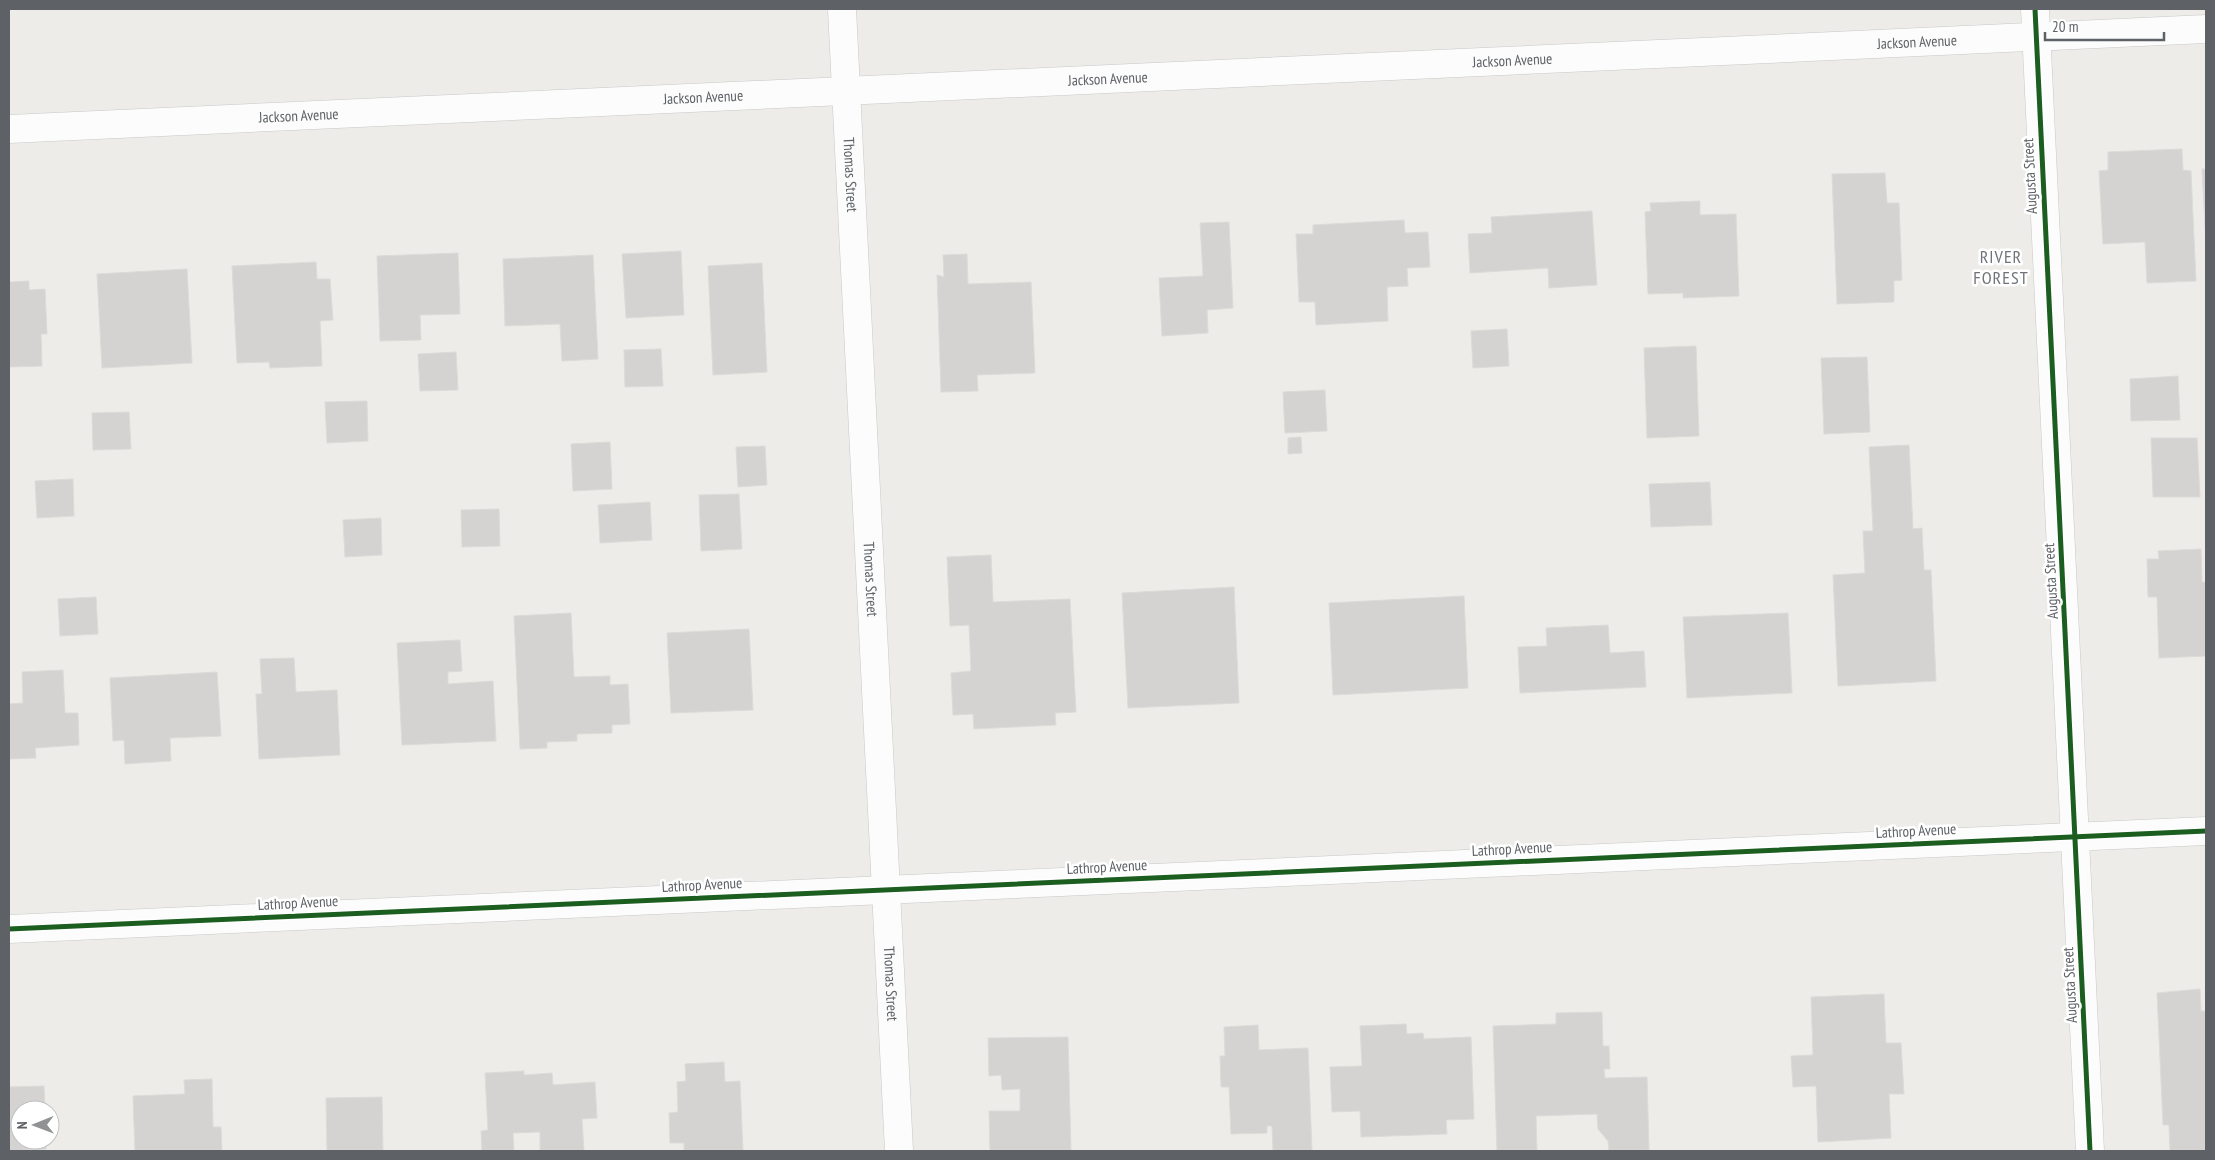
<svg xmlns="http://www.w3.org/2000/svg" width="2215" height="1160" font-family="'PT Sans Narrow',sans-serif">
<style>
.building{fill:#d4d3d2;stroke:#dcdbd8}
.lines{fill:none;stroke-linecap:round;stroke-linejoin:round}
.minor-casing{stroke:#c8c8c8;stroke-width:29}
.minor{stroke:#fcfcfc;stroke-width:28}
.cycleway-casing{stroke:#fff;stroke-width:8}
.cycleway{stroke:#1b5e20;stroke-width:5}
.labels{text-anchor:middle;stroke-width:5;stroke-linejoin:round;paint-order:stroke}
.street-label{font-size:15px;fill:#5e6266;stroke:#fff}
.quarter-label{font-size:18px;letter-spacing:1px;fill:#707478;stroke:#fff}
</style>
<rect width="100%" height="100%" fill="#edece9"/>
<!-- building -->
<path class="building" d="M2182 149 2183 170 2191 171 2196 281 2147 283 2145 242 2103 244 2099 171 2108 170V152Z
M2202 169H2206V245Z
M1885 173 1887 203H1899L1902 280 1894 281V302L1837 304 1832 174Z
M1700 201V215L1736 214 1739 296 1683 298V293L1648 294 1645 212 1651 211 1650 203Z
M1592 211 1597 285 1549 288 1548 268 1470 273 1468 234 1492 233 1491 217Z
M1404 220 1405 233 1428 232 1430 267 1407 268 1408 286 1387 287 1388 321 1316 325 1315 302H1299L1296 234H1313V225Z
M1229 222 1233 308 1207 310 1208 333 1162 336 1159 278 1203 276 1200 223Z
M681 251 684 315 626 318 622 254Z
M458 253 460 314 420 315 421 340 380 341 377 256Z
M967 254 968 284 1031 282 1035 373 977 375 978 391 941 392 937 275 944 277 943 255Z
M593 255 598 359 562 361 560 324 505 326 503 259Z
M316 262 317 279H330L333 320 320 321 322 366 270 368 269 362 237 363 232 266Z
M762 263 767 372 713 375 708 266Z
M187 269 192 363 102 368 97 274Z
M29 281V290L45 289 47 334H41L42 366 9 367V282Z
M1507 329 1509 366 1473 368 1471 331Z
M1696 346 1699 436 1647 438 1644 348Z
M661 349 663 386 625 387 624 350Z
M456 352 458 390 420 391 418 354Z
M1867 357 1870 432 1824 434 1821 358Z
M2178 376 2180 420 2131 421 2130 379Z
M1325 390 1327 431 1285 433 1283 392Z
M367 401 368 441 327 443 325 402Z
M129 412 131 449 93 450 92 413Z
M1301 437 1302 453 1288 454V438Z
M2151 438H2197L2200 497H2153Z
M610 442 612 489 573 491 571 444Z
M1909 445 1913 529 1922 528 1924 570H1931L1936 681 1838 686 1833 575 1865 573 1863 531H1873L1869 447Z
M765 446 767 485 738 487 736 447Z
M73 479 74 516 37 518 35 481Z
M1710 482 1712 525 1651 527 1649 484Z
M739 494 742 549 701 551 699 495Z
M650 502 652 540 600 543 598 505Z
M499 509 500 546 462 547 461 510Z
M381 518 382 555 345 557 343 520Z
M2201 549 2202 582H2206V656L2159 658 2157 597H2148L2147 559H2159L2158 551Z
M991 555 993 602 1070 599 1076 712 1055 713 1056 725 974 729 973 714 953 715 951 673 971 671 969 625 950 626 947 557Z
M1234 587 1239 703 1128 708 1122 593Z
M1464 596 1468 688 1333 695 1329 603Z
M96 597 98 634 60 636 58 599Z
M571 613 574 677 610 676V685L628 684 630 724 612 725V733L577 734V741L547 742V748L520 749 514 616Z
M1788 613 1792 693 1687 698 1683 617Z
M1608 625 1610 653 1644 651 1646 687 1520 693 1518 647 1547 646 1546 628Z
M749 629 753 710 671 713 667 633Z
M460 640 462 671 448 672V684L493 681 496 741 402 745 397 643Z
M294 658 296 692 337 690 340 755 259 759 256 694H262L260 659Z
M63 670 65 713H78L79 745 35 748 36 758 9 759V768V704L23 703 22 672Z
M217 672 221 736 170 738 171 761 125 764 124 740 113 741 110 678Z
M2200 989 2201 1011H2206V1151H2170L2169 1125H2163L2157 993Z
M1884 994 1886 1043H1901L1904 1094H1889L1891 1138 1818 1142 1816 1086 1793 1087 1791 1056 1813 1055 1811 997Z
M1602 1012 1603 1046H1609L1610 1069H1604L1605 1078 1647 1077 1649 1150 1609 1151 1608 1141 1598 1129 1597 1114 1536 1116 1537 1151H1497L1493 1026 1556 1024V1013Z
M1406 1024 1407 1034 1423 1033 1424 1039 1471 1037 1474 1119 1446 1120 1447 1134 1361 1137 1360 1111 1332 1112 1330 1067 1362 1066 1360 1026Z
M1258 1025 1259 1050 1308 1048 1312 1151H1273L1272 1126H1267V1133L1231 1134 1229 1087H1221L1220 1056H1225L1224 1027Z
M1068 1037 1071 1151H990L989 1111H1020V1089L1002 1090 1001 1075 989 1076 988 1038Z
M724 1062 725 1082 740 1081 743 1151H684V1143H670L669 1113 678 1112 677 1082 686 1081 685 1064Z
M524 1071V1075L552 1073 553 1085 595 1082 597 1118 582 1119 584 1151H540V1132L513 1133 514 1151H482L481 1131 488 1130 485 1073Z
M212 1079 213 1127H221L222 1151H135L133 1096 185 1094 184 1080Z
M44 1086 45 1110H20V1140H46V1149L9 1151V1087Z
M382 1097 383 1151H327L326 1098Z"/>
<g class="lines">
<defs>
<g id="minor">
<path id="s1" d="M842 9 899 1151"/>
<path d="M2035 9 2090 1151"/>
<path id="s2" d="M9 129 2206 29"/>
<path d="M9 929 2206 831"/>
</g>
</defs>
<!-- minor casing -->
<use href="#minor" class="minor-casing"/>
<!-- minor -->
<use href="#minor" class="minor"/>
<defs>
<path id="cycleway" d="M2035 9 2090 1151
M9 929 2206 831"/>
</defs>
<!-- cycleway casing -->
<use href="#cycleway" class="cycleway-casing"/>
<!-- cycleway -->
<use href="#cycleway" class="cycleway"/>
</g>
<g class="labels">
<!-- street labels -->
<g class="street-label">
<text dy="5" stroke="none"><textPath href="#s2" startOffset="1910">Jackson Avenue</textPath></text>
<text dy="5" stroke="none"><textPath href="#s2" startOffset="1505">Jackson Avenue</textPath></text>
<text dy="5" stroke="none"><textPath href="#s2" startOffset="1100">Jackson Avenue</textPath></text>
<text dy="5" stroke="none"><textPath href="#s2" startOffset="695">Jackson Avenue</textPath></text>
<text dy="5" stroke="none"><textPath href="#s2" startOffset="290">Jackson Avenue</textPath></text>
<text dy="5" stroke="none"><textPath href="#s1" startOffset="166">Thomas Street</textPath></text>
<text transform="translate(2030 176) rotate(-93)" y="5">Augusta Street</text>
<text dy="5" stroke="none"><textPath href="#s1" startOffset="571">Thomas Street</textPath></text>
<text transform="translate(2051 581) rotate(-93)" y="5">Augusta Street</text>
<text transform="translate(1916 831) rotate(-3)" y="5">Lathrop Avenue</text>
<text transform="translate(1512 849) rotate(-3)" y="5">Lathrop Avenue</text>
<text transform="translate(1107 867) rotate(-3)" y="5">Lathrop Avenue</text>
<text transform="translate(702 885) rotate(-3)" y="5">Lathrop Avenue</text>
<text transform="translate(298 903) rotate(-3)" y="5">Lathrop Avenue</text>
<text dy="5" stroke="none"><textPath href="#s1" startOffset="976">Thomas Street</textPath></text>
<text transform="translate(2070 985) rotate(-93)" y="5">Augusta Street</text>
</g>
<!-- quarter labels -->
<g class="quarter-label">
<text x="2001" y="263">RIVER<tspan x="2001" dy="21">FOREST</tspan></text>
</g>
</g>
<!-- border -->
<rect width="2215" height="1160" fill="none" stroke="#5e6266" stroke-width="20"/>
<!-- north arrow -->
<g transform="translate(35 1125) rotate(269)"><circle r="24" fill="#ffffff" stroke="#bfc0c2"/>
<path d="M0-4L9 19L0 12L-9 19Z" fill="#909294"/>
<text y="-8" font-size="14" font-weight="bold" text-anchor="middle" fill="#5e6266">N</text>
</g>
<!-- scale -->
<path d="M2045 32v8h119v-8" fill="none" stroke="#5e6266" stroke-width="2.5"/>
<text x="2052" y="32" font-size="15" fill="#5e6266" stroke="#ffffff" stroke-width="4" paint-order="stroke">20 m</text>
</svg>
